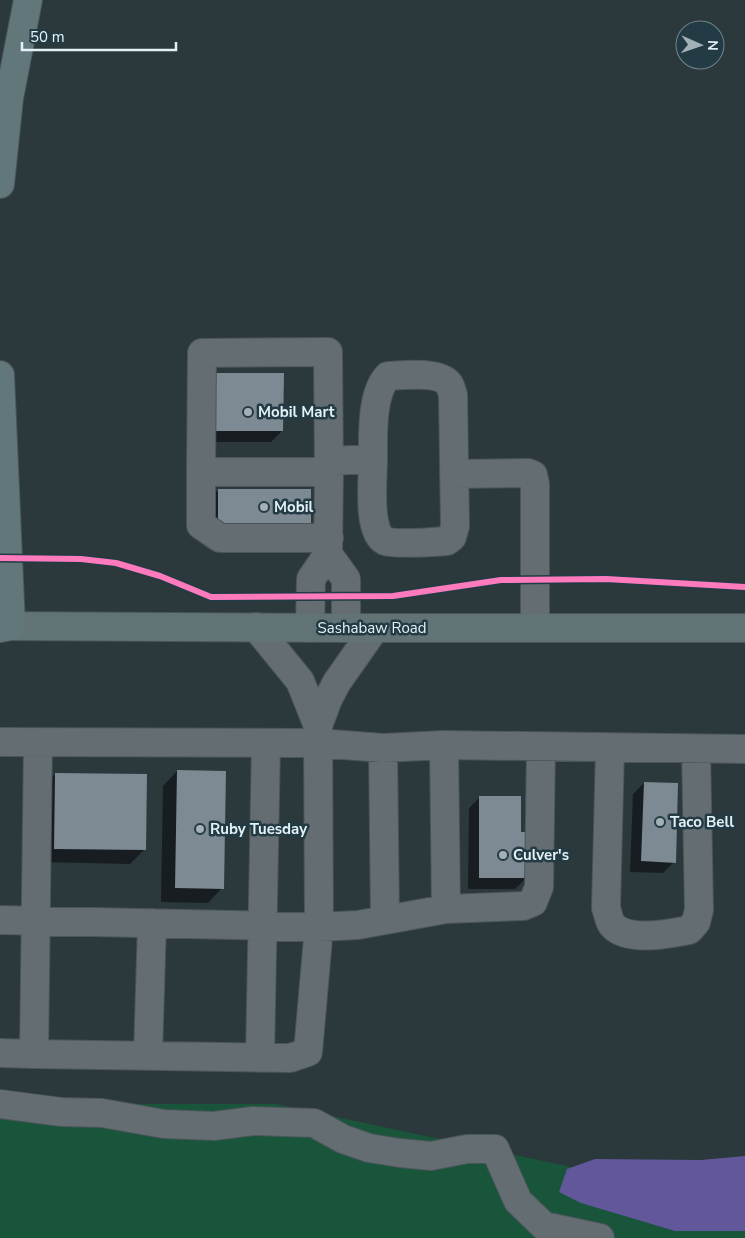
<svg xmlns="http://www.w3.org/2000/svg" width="745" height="1238" font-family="'Nunito Sans',sans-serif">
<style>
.green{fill:#18553b}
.water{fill:#63579c}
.shadow{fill:#0007}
.building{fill:#7d8993}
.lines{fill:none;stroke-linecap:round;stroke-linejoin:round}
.minor-casing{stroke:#4a555a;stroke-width:30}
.major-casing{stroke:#4a555a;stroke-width:30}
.highway-casing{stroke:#4a555a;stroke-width:30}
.minor{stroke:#646d71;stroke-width:28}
.major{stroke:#627376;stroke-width:28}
.highway{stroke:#62777a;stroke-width:28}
.cycleway-casing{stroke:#233b44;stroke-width:9}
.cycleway{stroke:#fd7abc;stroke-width:6}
.poi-dot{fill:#a3b1b6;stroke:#233b44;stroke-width:2}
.labels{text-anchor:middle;stroke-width:5;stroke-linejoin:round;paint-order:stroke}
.poi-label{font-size:15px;font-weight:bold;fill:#e4f2f8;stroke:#233b44;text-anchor:start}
.street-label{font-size:15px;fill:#e4f2f8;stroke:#233b44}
</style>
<rect width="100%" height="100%" fill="#2b383c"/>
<!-- green -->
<path class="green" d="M0 1101 29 1104H276L745 1204V1238H0Z"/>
<!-- water -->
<path class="water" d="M745 1156V1231H675L581 1203 559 1192 567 1169 595 1159 701 1160Z"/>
<!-- shadow -->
<path class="shadow" d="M212 374 282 431 271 442H200Z
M219 490 309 524 306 527H215V493Z
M177 771 222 888 208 903 161 902 163 786Z
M55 774 145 849 130 864 40 862 41 789Z
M644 783 674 862 663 873 630 872 633 794Z
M480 797 526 878 515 889H468L469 808Z"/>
<!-- building -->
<path class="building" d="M211 373H284L283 431H210Z
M218 489H311V524H218Z
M177 770 226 771 224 889 175 888Z
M55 773 147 774 146 850 54 849Z
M644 782 678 783 676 863 641 861Z
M479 796H521V832H528L527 878H479Z"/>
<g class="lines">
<defs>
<path id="minor" d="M329 461 373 459C373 477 367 533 385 541 396 545 433 542 447 541L452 537 455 526 453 395C452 392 451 387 449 384 439 371 404 375 388 376 371 393 373 437 373 459
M201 472 202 353 328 352 329 472
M454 474 528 473 533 475 535 484V628
M328 554 329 472H201V525L220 538H329
M256 627 300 681 318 726
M310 628 311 579 328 554 346 579V628
M0 742 318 743 383 748 444 745 745 749
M38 743 34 1054 290 1058 308 1052 319 927 318 726 328 699 337 682 375 628
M444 745 446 909
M383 748 385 919
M610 748 606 908C608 913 609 922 613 926 629 942 669 934 689 930L696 922 699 910 696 749
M0 920 319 927 358 925 446 909 523 906 533 902 539 887 541 747
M0 1053 34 1054
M148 1056 152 923
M260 1058 266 743
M0 1104 61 1112 102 1113 164 1124 214 1126 253 1121 314 1123 343 1139 369 1148 400 1153 431 1156 467 1149H495L518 1201 544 1226 600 1238"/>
<path id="major" d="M0 626 346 628H745"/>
<path id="highway" d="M0 184 9 98 28 0
M0 375 11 626 0 628"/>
</defs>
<!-- minor casing -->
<use href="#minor" class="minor-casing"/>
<!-- major casing -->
<use href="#major" class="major-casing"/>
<!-- highway casing -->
<use href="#highway" class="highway-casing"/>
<!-- minor -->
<use href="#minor" class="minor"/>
<!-- major -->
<use href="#major" class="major"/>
<!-- highway -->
<use href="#highway" class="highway"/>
<defs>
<path id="cycleway" d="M0 558 81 559 116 563 160 576 211 597 393 596 501 580 606 579 745 587"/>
</defs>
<!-- cycleway casing -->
<use href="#cycleway" class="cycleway-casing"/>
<!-- cycleway -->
<use href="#cycleway" class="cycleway"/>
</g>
<!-- markers -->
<g class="poi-dot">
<circle cx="248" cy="412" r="5"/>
<circle cx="264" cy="507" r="5"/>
<circle cx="660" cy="822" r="5"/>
<circle cx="200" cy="829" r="5"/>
<circle cx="503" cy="855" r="5"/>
</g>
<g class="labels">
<!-- poi labels -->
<g class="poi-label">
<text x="258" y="417">Mobil Mart</text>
<text x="274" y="512">Mobil</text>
<text x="670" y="827">Taco Bell</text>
<text x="210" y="834">Ruby Tuesday</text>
<text x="513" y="860">Culver's</text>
</g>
<!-- street labels -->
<g class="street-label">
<text x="372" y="633">Sashabaw Road</text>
</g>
</g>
<!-- north arrow -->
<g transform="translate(700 45) rotate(92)"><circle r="24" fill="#233b44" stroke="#70848c"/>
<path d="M0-4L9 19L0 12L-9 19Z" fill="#a3b1b6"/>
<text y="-8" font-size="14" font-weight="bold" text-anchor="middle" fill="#e4f2f8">N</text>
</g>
<!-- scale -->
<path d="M22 42v8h154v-8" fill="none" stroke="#e4f2f8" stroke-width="2.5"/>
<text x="30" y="42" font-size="15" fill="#e4f2f8" stroke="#233b44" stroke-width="4" paint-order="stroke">50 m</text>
</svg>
